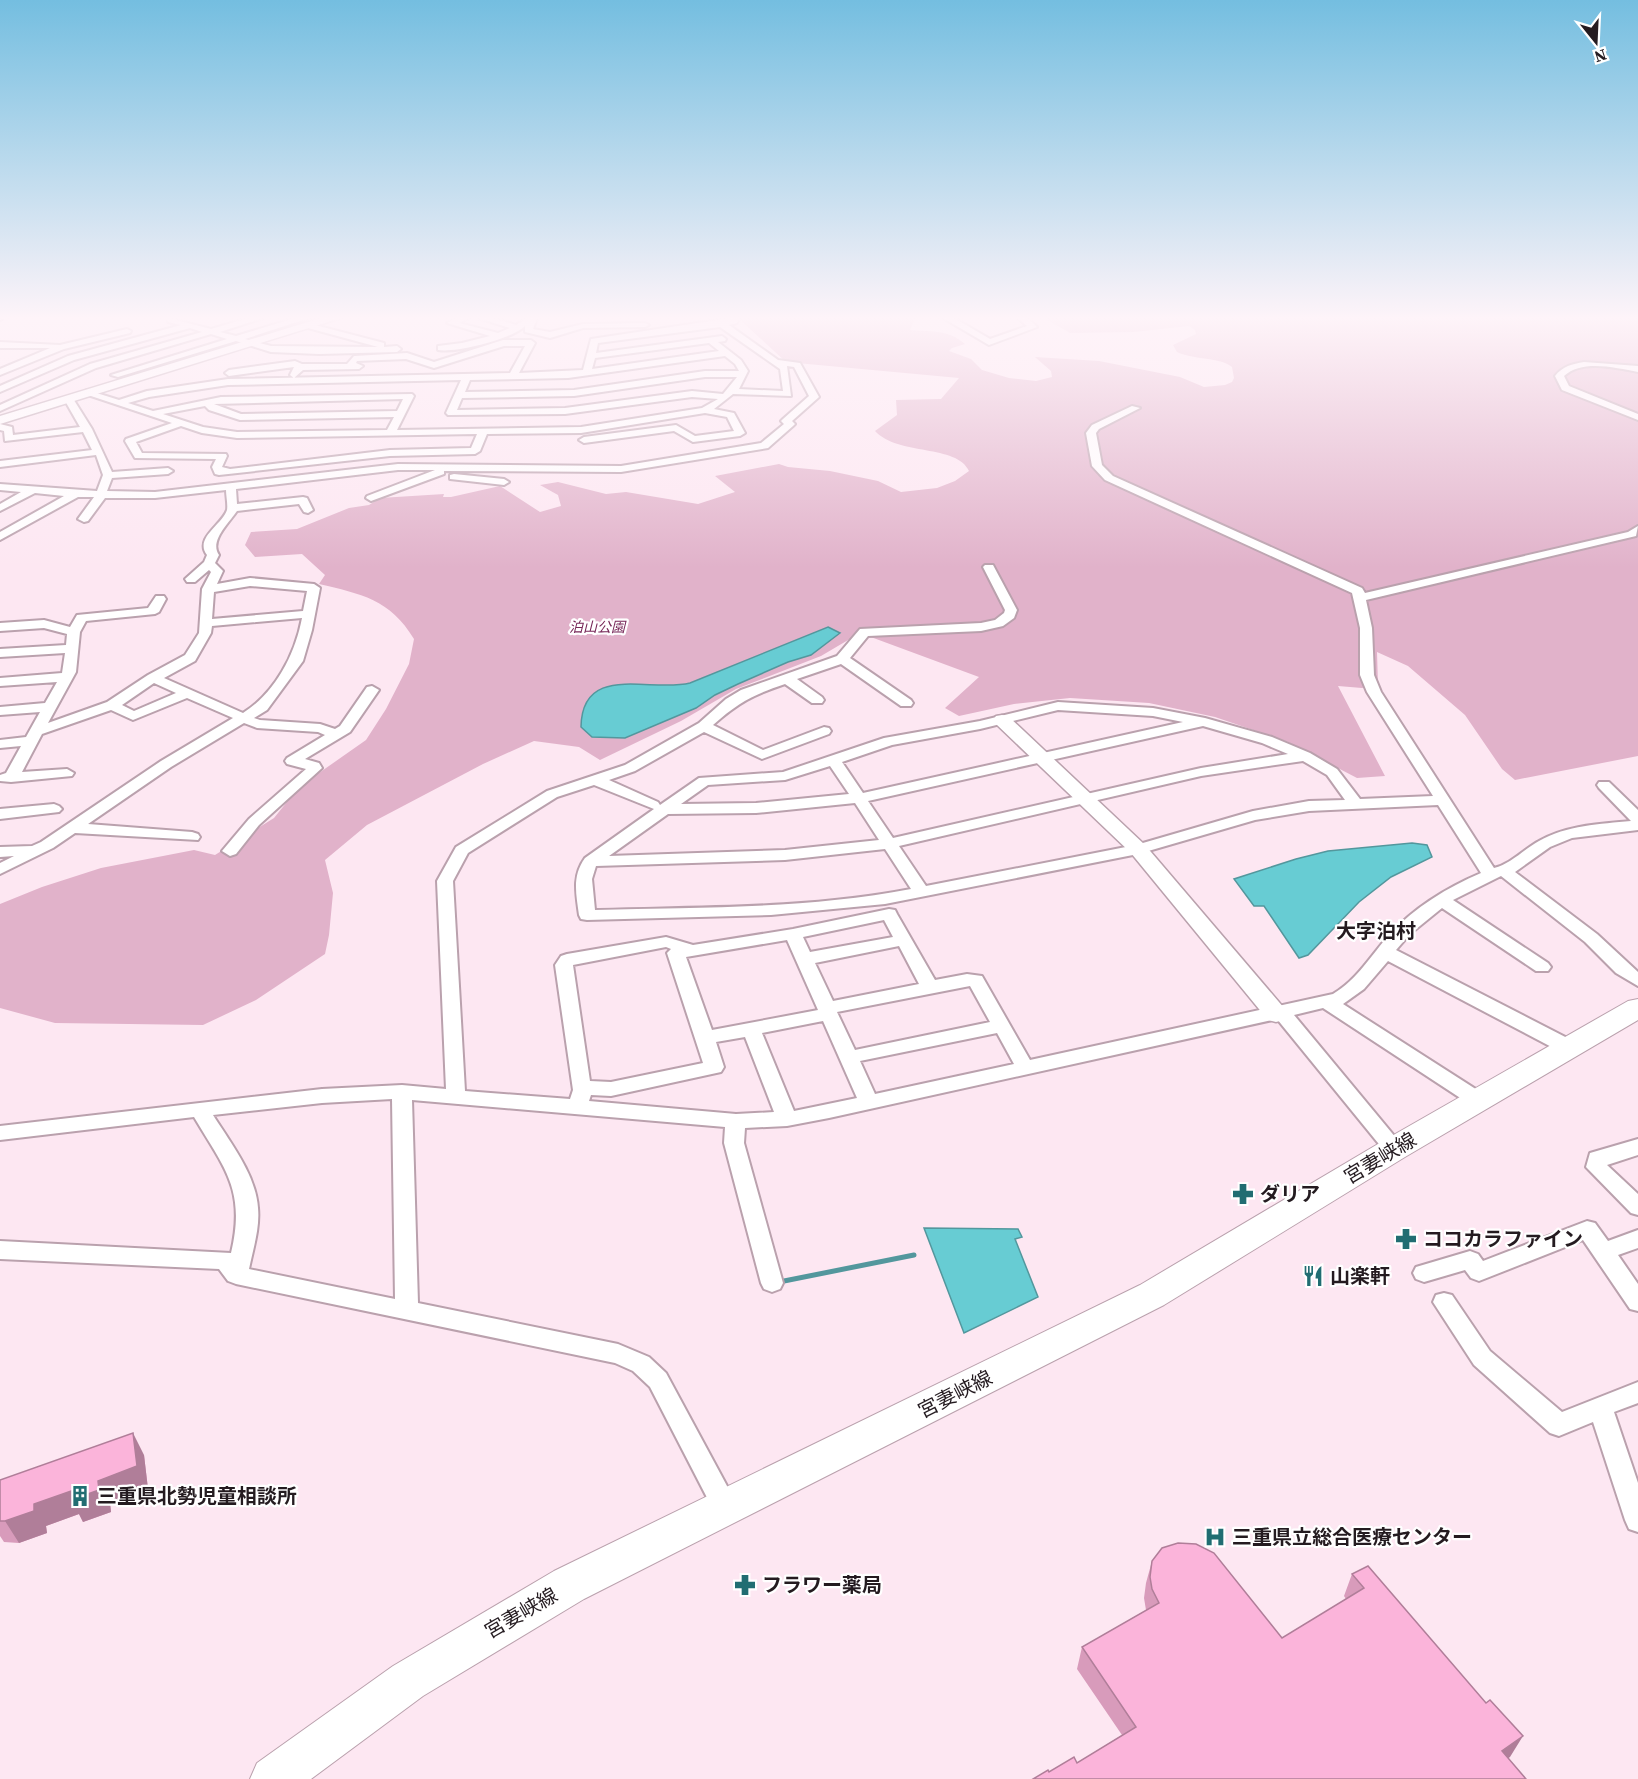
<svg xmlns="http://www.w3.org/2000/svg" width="1638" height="1779" font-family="'Source Serif 4','Noto Sans JP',serif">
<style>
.green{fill:#e1b2ca}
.water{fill:#67ccd3;stroke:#53979d;stroke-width:1.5}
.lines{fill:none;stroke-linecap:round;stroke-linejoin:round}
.stream{stroke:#53979d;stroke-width:5}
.minor-casing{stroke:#baa1ad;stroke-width:4}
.tertiary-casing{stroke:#baa1ad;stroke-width:3}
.secondary-casing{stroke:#baa1ad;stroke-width:3}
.primary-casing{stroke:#baa1ad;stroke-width:2}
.minor{fill:#fff;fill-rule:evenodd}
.tertiary{fill:#fff;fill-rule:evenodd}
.secondary{fill:#fff;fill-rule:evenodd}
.primary{fill:#fff;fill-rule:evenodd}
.rail{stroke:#5b4f56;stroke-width:2;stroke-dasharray:4.5 4.5;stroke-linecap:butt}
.wall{fill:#d89bbb}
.shaded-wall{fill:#b07e99}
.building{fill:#fbb4da;stroke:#b07e99;stroke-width:1.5}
.labels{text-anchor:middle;stroke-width:4.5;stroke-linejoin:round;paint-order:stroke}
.far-park-label{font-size:14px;font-style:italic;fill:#762657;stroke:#fff}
.quarter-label{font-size:20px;font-weight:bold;fill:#241b20;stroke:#fff}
.near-street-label{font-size:20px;fill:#241b20;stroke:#fff}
.near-poi-label{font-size:20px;font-weight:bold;fill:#241b20;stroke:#fff;text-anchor:start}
</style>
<rect width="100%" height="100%" fill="#fde7f2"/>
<!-- green -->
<path class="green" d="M738 318H915L910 330C931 332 948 329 965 344L952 348 949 351 971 359 982 370 1009 378 1036 381 1052 377 1051 371 1035 357 1099 361 1180 377 1204 387 1225 385 1232 382 1234 378 1232 367C1220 357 1194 360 1177 352L1173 345 1196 334 1195 330 1189 326 1134 332 1070 333 1044 318H1638V756L1515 780 1502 769 1465 715 1408 666 1377 652 1378 685 1362 688 1338 686 1385 776 1357 778 1288 742 1215 717 1149 703 1070 698 1014 704 959 716 945 708 979 677 860 633 821 656 736 689 681 721 600 760 579 747 534 741 483 764 367 825 325 860 333 893 329 935 325 954 256 1000 203 1025 55 1023 0 1008V904L42 887 101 868 194 850 215 855 274 818 299 787 366 740 386 709 409 664 414 639C390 599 361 594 319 584L325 575 302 554 255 557 245 545 251 532 297 529 349 508 369 505 380 498 444 494 443 497H451L500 486 540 512 561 506 558 495 540 485 558 482 606 494 626 492 698 504 735 492 715 476 779 464 788 467 830 471 878 481 901 492 937 488 955 481 969 471C957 444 898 456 875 431L897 415 896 400 941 399 959 378 786 362Z"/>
<!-- water -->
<path class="water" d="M828 627 840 633 811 655 788 662 738 684 715 695 696 708 625 738 592 737 581 727C582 662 651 693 690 683Z
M1412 843 1427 845 1432 857 1391 877 1359 902 1308 955 1299 958 1264 906H1254L1234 879 1296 859 1328 851Z
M924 1228 1018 1229 1022 1237 1015 1239 1038 1297 964 1333Z"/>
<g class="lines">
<!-- stream -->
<path class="stream" d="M779 1282 914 1255"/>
<defs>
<path id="minor" d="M168 318 211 329 249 318H263L220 332 236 336 295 318H309L245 339 271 346 378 347 308 328 307 326 311 324 384 343V347L397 346 401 349 397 352 319 354 271 352 236 341 118 377 111 375 227 339 211 334 96 368 0 411V405L90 364 202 332 190 328 74 360 0 392V386L68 356 181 325 168 322Z
M456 318H469L459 323 498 333 510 328 478 318H493L516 325 527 318H537L533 329 550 332 583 324 645 323 649 325 645 327 583 328 550 338 525 332V326C512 339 457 353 438 350V346L462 343 490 336 447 323Z
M731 318H739L737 323 729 325 778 360 800 363 819 397 792 421 795 424 793 426 768 448 621 472 444 471V474L371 501 366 498 367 496 435 470H398L236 489 237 504 303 497 307 498 313 510 308 513 304 512 299 504 237 511C229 523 209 541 219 555L215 563 223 571 217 584 250 578 314 584 320 588 312 630 303 661 267 710 254 718 260 720 320 724 335 729 340 726 367 687 372 686 379 690 350 732 305 759 319 763 322 768 259 825 236 854 230 856 222 851 249 819 306 769 287 764 285 761 287 758 325 735 318 732 257 728 244 723 171 767 88 824 192 832 198 834 200 837 198 840 75 833 53 848 0 874V863L14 856 0 857V847L32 846 41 842 161 761 233 718 187 698 133 720 111 710 42 734 22 772 67 769 74 773 72 776 11 782 0 781V775L6 773 21 746 0 748V740L26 737 40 712 0 715V707L45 703 57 682 0 686V678L62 673 65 653 0 657V649L66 645 67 634 44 628 0 631V623L44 620 70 627 77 615 148 608 156 596H164L166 599 159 612 155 614 86 621 80 632 76 672 48 723 107 702 148 675 185 655 199 633 202 589 211 572 209 570 195 582H187L185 579 204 562 207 555C194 538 222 525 227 510 228 504 226 496 226 490L155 498H105L88 521 84 522 78 519 94 497H78L0 540V532L64 496 35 493 0 511V504L21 492 0 490V484L97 491 103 475 96 455 0 467V461L92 450 83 432 5 441 4 431 0 430V424L12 427 13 435 80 427 64 399 72 397 92 429 112 472 168 468 173 471 168 474 112 478 107 491 155 492 398 464 621 466 761 443 784 424 781 421 783 419 809 396 794 367 787 366 791 396 733 394 714 409 734 413 745 433 740 436 693 442 674 431 584 443 579 440 584 437 676 425 695 436 734 431 727 417 705 413 581 433 487 434 480 451 475 454 390 456 219 475 215 474 212 467 216 459 135 458 125 441 126 439 172 423 82 393 87 390 119 400 147 391 228 379 510 373 525 346H504L434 368 406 359 357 361 356 363 363 366 359 369 303 370 294 378 290 375 294 367 229 376 225 373 229 370 295 361 302 364H347L354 356 407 353 434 362 503 340H531L535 343 519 373 583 370 591 339ZM720 327 780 369 783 391 739 389 748 371 741 360 718 342 725 341 726 339 722 336 596 353 598 343ZM709 343 719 351 592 369 595 358ZM725 356 735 364 739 371H705L574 390 465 392 470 380 568 378ZM705 377H737L723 394 692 391 565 408 457 410 462 398 574 396ZM461 380 446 413 448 415 565 414 692 397 718 399 702 408 581 427 397 430 414 396 412 394 221 397 153 411 128 403 149 397 228 385ZM403 399 397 411 241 414 214 404ZM205 406 209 410 240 420 394 417 387 430 237 432 203 427 163 414ZM181 426 202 433 237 438 477 434 471 448 390 450 230 469 222 467 227 456 226 454 142 453 136 442ZM250 586 307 591 303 611 212 619 214 592ZM302 618C295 655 275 693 243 713L164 678 195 661 211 633 212 626ZM154 683 176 693 134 711 122 705Z
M943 318H954L990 339 1027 326 1018 318H1028L1037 327 989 345Z
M127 329 131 331 130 333 64 349 0 375V369L50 348H0V342L60 345Z
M1584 362 1638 366V372C1616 368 1582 359 1564 376L1569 386 1638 414V420L1562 390 1555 376C1563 366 1572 364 1584 362Z
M1132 406 1140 408 1099 429 1096 433 1102 465 1113 476 1362 588 1365 593 1628 532 1638 526 1636 536 1366 600 1372 628 1374 675 1381 692 1494 868C1511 864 1524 849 1539 841 1567 825 1600 824 1631 821L1599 788 1597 785 1599 782H1609L1638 810V830L1572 838 1550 847 1515 872 1597 934 1638 972V986L1616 973 1585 942 1501 876 1453 900 1548 963 1551 967 1548 971H1536L1442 908 1410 934 1396 950 1575 1042 1577 1047 1575 1052 1568 1053 1561 1052 1388 961 1364 989 1343 1004 1485 1095 1488 1100 1485 1105 1478 1107 1471 1105 1323 1008 1294 1015 1401 1144 1404 1149 1401 1154 1394 1157 1387 1154 1277 1019 829 1118 787 1126 745 1128 744 1143 783 1283 780 1289 772 1292 764 1289 761 1283 724 1143 725 1127 412 1100 418 1303 618 1344 649 1357 666 1373 734 1499 738 1507 734 1515 725 1519 716 1515 650 1387 633 1371 615 1363 236 1284 228 1281 219 1269 0 1259V1241L231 1253C246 1190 225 1169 194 1117L0 1140V1126L322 1089 402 1085 446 1089 437 881 456 847 547 791 625 765 699 723 726 699 741 690 837 656 860 629 981 623 995 620 1004 613 1005 610 983 567 985 565H993L1017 610 1014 618 1003 626 981 631 868 636 850 658 911 700 913 703 911 706H901L841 664 797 679 822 697 824 700 822 703H812L785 684C753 695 739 702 713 725L763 750 824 727 829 728 831 731 829 734 762 759 704 732 635 771 609 780 658 802 660 805 699 778 783 772 884 738 980 721 1058 702 1153 708 1205 718 1272 737 1310 753 1337 769 1360 799 1433 796 1367 692 1360 675V628L1352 593 1105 480 1092 466 1086 433 1092 425ZM1058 710 1153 716 1183 722 863 793 842 762 892 745 980 729ZM1203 726 1262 743 1288 754 1201 768 893 838 868 801ZM1303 761 1327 775 1345 800 1309 801 1253 811 1136 845 926 886 899 846 1201 776ZM830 766 849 794 756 803 681 804 708 785 785 780ZM594 785 654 809 585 858C572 876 576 893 579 915L581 919 587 920 771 915 885 904 1138 854 1255 820 1309 811 1438 805 1481 873C1448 887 1415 907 1390 934 1371 955 1358 979 1333 994L1030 1060 982 976 967 974 935 980 897 914 895 910 889 909 793 929 693 945 666 937 567 954 561 956 555 965 573 1090 570 1099 465 1091 453 881 468 853 557 797ZM855 803 879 840 785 850 609 856 668 814 756 813ZM885 849 911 889C808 909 700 907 595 910L592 879 596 866 785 860ZM884 920 893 937 810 952 803 937ZM787 940 818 1010 712 1030 686 957ZM899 946 919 984 833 1001 815 963ZM666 947 671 949 667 953 703 1063 611 1082 590 1081 573 965ZM970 986 990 1022 855 1050 837 1012ZM823 1021 857 1098 794 1111 762 1033ZM997 1033 1014 1064 875 1094 860 1061ZM745 1037 774 1112 736 1114 589 1101 591 1095 611 1096 721 1072 724 1067 716 1042ZM392 1099 395 1299 249 1269C253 1249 260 1228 258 1208 256 1175 230 1142 213 1115L322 1103Z
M454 474 504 479 509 482 504 485 450 479V475Z
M54 804 59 806 62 809 59 812 0 819V809Z
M1638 1139V1155L1607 1165 1638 1194V1215L1631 1213 1586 1167 1590 1153Z
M1587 1221 1595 1223 1608 1241 1638 1230V1248L1618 1255 1638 1284V1311L1630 1309 1583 1240 1479 1281 1471 1278 1465 1270 1424 1282 1416 1279 1413 1273 1416 1267 1470 1251 1478 1254 1483 1261Z
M1444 1293 1452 1295 1490 1351 1562 1412 1638 1382V1403L1614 1412 1638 1483V1532L1629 1529 1625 1520 1593 1422 1559 1436 1550 1433 1474 1365 1433 1302 1436 1295Z"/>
<path id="tertiary" d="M1002 715 1008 716 1145 845 1284 1008 1288 1014 1284 1020 1276 1022 1268 1020 1131 853 996 724 993 720 996 716Z"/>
<path id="secondary" d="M321 318H341L0 424V416Z"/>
<path id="primary" d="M1638 999V1020L1405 1157 1164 1305 584 1599 423 1696 311 1779H250L257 1763 393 1666 554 1571 1140 1285 1383 1141 1628 1001Z"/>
</defs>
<!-- minor casing -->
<use href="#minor" class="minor-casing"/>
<!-- tertiary casing -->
<use href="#tertiary" class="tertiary-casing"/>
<!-- secondary casing -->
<use href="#secondary" class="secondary-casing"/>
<!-- primary casing -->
<use href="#primary" class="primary-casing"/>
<!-- minor -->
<use href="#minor" class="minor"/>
<!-- tertiary -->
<use href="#tertiary" class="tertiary"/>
<!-- secondary -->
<use href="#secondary" class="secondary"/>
<!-- primary -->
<use href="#primary" class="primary"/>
<!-- rail -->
<path class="rail" d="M0 321 6 318"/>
</g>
<!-- wall -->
<path class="wall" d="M144 1455 148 1489 110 1503 111 1512 83 1522 79 1514 46 1526 47 1533 19 1543 4 1542 0 1536V1480Z
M1152 1561 1282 1638 1346 1599 1344 1596 1352 1574 1510 1757 1049 1772 1077 1763 1122 1735 1077 1669 1082 1647 1146 1610 1144 1598 1146 1583Z"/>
<!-- shaded-wall -->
<path class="shaded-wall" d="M133 1433 144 1455 148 1489 110 1503 111 1512 83 1522 79 1514 46 1526 47 1533 19 1543 5 1521 34 1504 98 1481Z
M1523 1736 1510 1757 1489 1771 1502 1751Z"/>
<!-- building -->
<path class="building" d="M133 1433 137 1466 98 1481 99 1490 71 1500V1491L34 1504V1511L5 1521H0V1480Z
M1178 1543 1196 1544 1214 1553 1282 1638 1364 1588 1352 1574 1368 1566 1486 1703 1490 1700 1523 1736 1502 1751 1526 1779H1033L1048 1770 1049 1772 1074 1757 1077 1763 1136 1727 1082 1647 1159 1603 1152 1589 1150 1577 1152 1561 1162 1548Z"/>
<!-- sky -->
<linearGradient id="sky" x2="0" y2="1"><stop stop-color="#74bee0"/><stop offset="0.56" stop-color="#fef4f9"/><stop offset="1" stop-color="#fef4f9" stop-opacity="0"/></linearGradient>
<rect width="1638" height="568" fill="url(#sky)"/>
<!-- icons -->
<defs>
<symbol id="pharmacy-bare" viewBox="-9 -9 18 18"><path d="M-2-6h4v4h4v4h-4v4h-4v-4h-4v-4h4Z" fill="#216d72" stroke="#fff" stroke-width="2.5" paint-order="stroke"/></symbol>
<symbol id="restaurant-bare" viewBox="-9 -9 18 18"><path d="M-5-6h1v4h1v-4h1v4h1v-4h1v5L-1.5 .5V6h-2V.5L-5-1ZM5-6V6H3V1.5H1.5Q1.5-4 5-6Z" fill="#216d72" stroke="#fff" stroke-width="2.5" paint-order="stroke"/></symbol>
<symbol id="building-bare" viewBox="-9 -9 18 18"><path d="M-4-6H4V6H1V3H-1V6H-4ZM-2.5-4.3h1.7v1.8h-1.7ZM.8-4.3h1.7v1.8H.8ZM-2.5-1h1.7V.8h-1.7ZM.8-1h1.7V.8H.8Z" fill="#216d72" stroke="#fff" stroke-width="2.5" paint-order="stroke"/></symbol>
<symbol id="hospital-bare" viewBox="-9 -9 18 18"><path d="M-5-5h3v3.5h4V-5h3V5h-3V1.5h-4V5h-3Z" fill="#216d72" stroke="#fff" stroke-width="2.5" paint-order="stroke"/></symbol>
</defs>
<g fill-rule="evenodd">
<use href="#pharmacy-bare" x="1228" y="1179" width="30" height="30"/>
<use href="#pharmacy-bare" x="1391" y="1224" width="30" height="30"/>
<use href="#restaurant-bare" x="1298" y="1261" width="30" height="30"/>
<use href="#building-bare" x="65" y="1481" width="30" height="30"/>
<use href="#hospital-bare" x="1200" y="1522" width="30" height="30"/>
<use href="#pharmacy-bare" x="730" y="1570" width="30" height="30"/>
</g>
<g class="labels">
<!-- far-park labels -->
<g class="far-park-label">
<text x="597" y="632">泊山公園</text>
</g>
<!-- quarter labels -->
<g class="quarter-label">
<text x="1376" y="938">大字泊村</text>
</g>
<!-- near-street labels -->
<g class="near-street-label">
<text transform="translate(1380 1158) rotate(-31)" y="7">宮妻峡線</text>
<text transform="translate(955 1394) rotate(-27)" y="7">宮妻峡線</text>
<text transform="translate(521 1613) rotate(-30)" y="7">宮妻峡線</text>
</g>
<!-- near-poi labels -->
<g class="near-poi-label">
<text x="1260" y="1201">ダリア</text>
<text x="1423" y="1246">ココカラファイン</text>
<text x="1330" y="1283">山楽軒</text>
<text x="97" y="1503">三重県北勢児童相談所</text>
<text x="1232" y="1544">三重県立総合医療センター</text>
<text x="762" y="1592">フラワー薬局</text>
</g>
</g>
<!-- north arrow -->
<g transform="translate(1596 42) rotate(162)" stroke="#ffffff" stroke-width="4.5" paint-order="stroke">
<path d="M0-4.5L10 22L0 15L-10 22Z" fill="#241b20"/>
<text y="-9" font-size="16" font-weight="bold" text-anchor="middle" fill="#241b20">N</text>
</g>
</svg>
